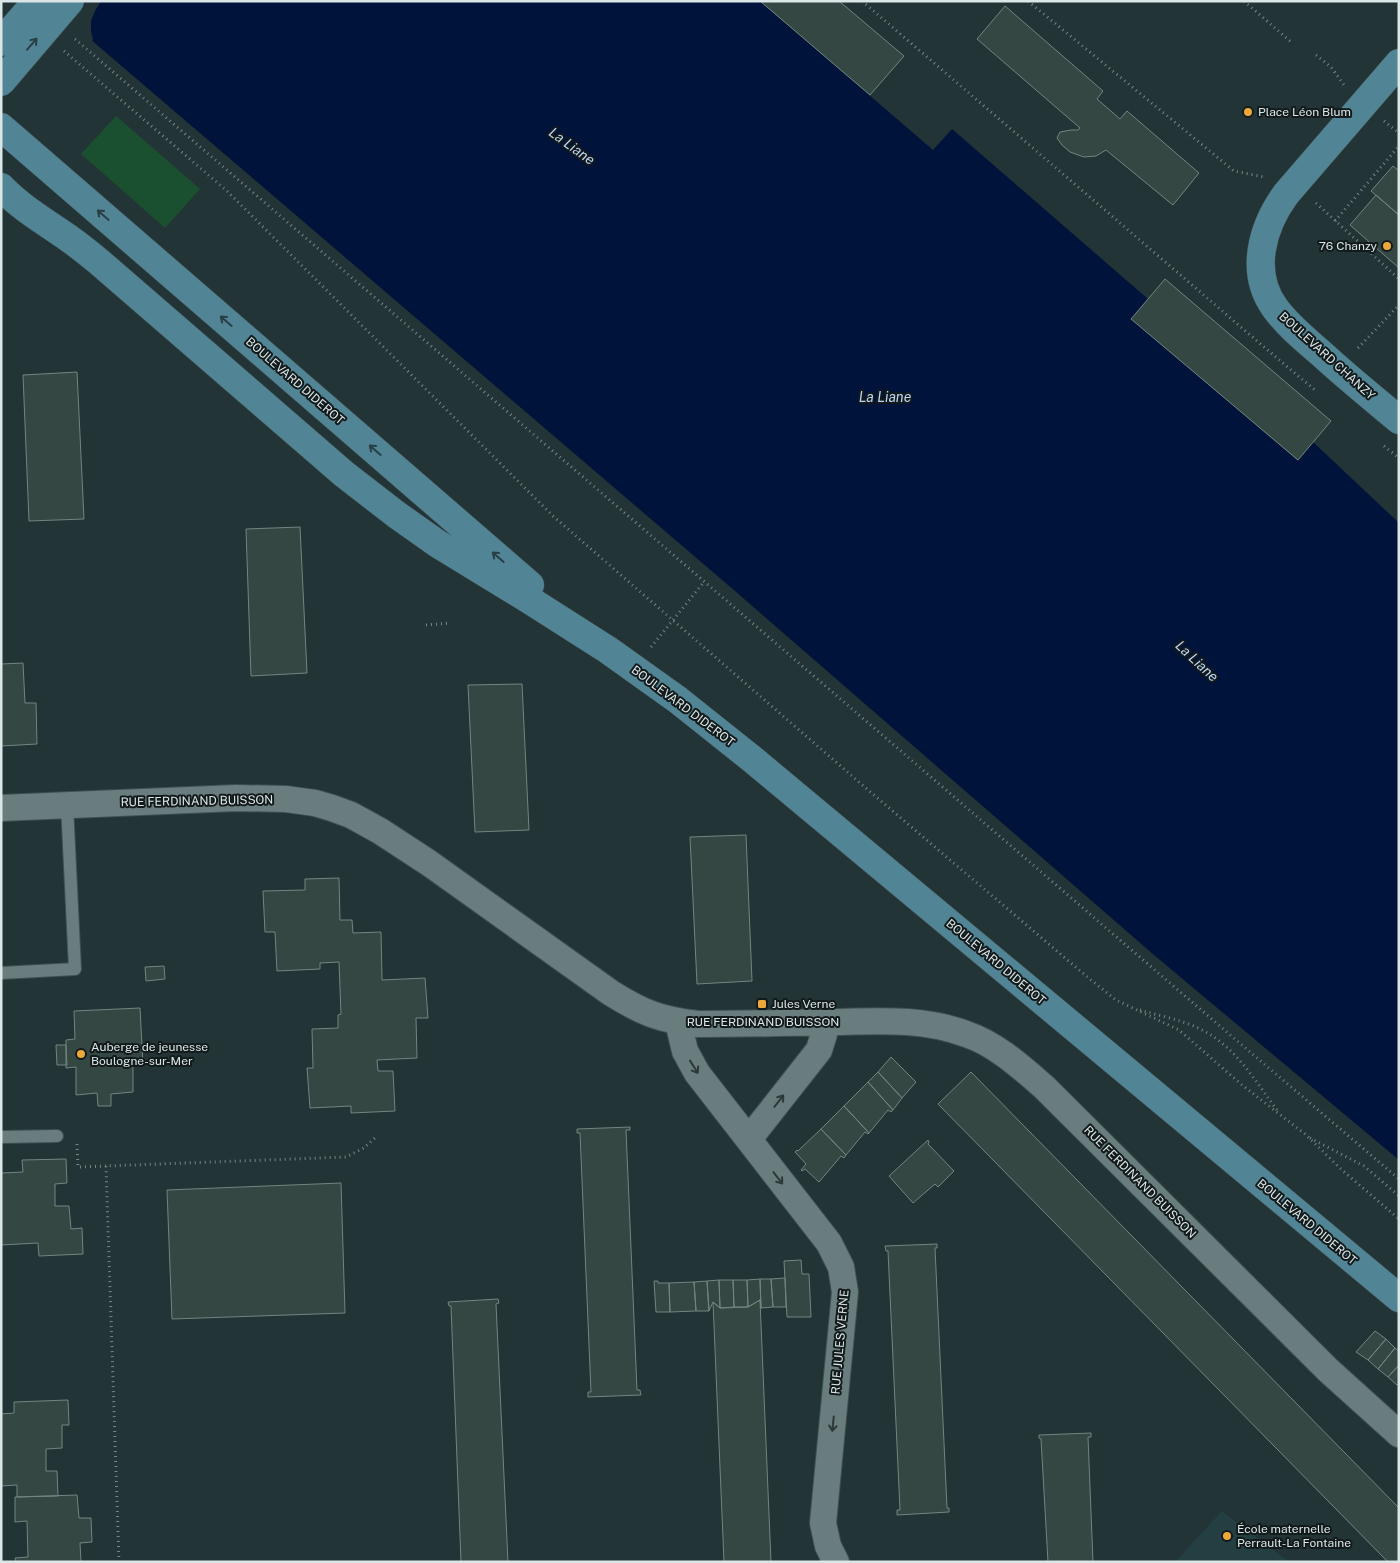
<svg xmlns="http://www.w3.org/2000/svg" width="1400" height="1563" font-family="'Public Sans',sans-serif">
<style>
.built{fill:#243f42}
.green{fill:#1a502f}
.water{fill:#00133a}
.pier{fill:#223436}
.building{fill:#354743;stroke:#728681}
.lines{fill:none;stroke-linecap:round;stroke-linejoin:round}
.lane-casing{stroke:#405052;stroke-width:14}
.street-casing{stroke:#405052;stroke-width:28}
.secondary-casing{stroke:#405052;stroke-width:29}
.path{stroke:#778687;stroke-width:3;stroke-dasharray:1 4;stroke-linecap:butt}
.lane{stroke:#697d7f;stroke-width:12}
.street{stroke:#697d7f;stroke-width:26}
.secondary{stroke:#518494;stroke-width:28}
.secondary-bridge-casing{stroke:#405052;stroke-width:29;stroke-linecap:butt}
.secondary-bridge{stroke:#518494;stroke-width:28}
.oneway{stroke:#283f45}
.oneway2{stroke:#2c3839}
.poi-dot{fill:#eca93b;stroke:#121a1b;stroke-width:2}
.labels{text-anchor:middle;stroke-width:4;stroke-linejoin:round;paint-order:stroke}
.poi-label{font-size:12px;fill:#dbe6e7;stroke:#121a1b;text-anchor:start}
.street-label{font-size:12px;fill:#dbe6e7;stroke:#121a1b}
.water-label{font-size:14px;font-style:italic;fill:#bdd5f7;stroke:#121a1b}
</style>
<rect width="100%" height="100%" fill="#223436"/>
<!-- built -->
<path class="built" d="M1222 1511 1289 1562H1175Z"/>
<!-- green -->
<path class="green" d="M116 116 200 189 165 228 81 154Z"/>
<!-- water -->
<path class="water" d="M49 1H760L933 150 952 129 1148 299 1132 319 1297 460 1313 442 1399 523V1160L1154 955 735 591 76 27Z"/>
<!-- pier -->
<path class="pier" d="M46 1H101L95 11 91 21V31L93 40 91 43Z"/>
<!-- building -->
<path class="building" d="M760 1H839L904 56 870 95Z
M1005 6 1103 91 1097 99 1120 119 1127 111 1199 173 1173 205 1106 150 1096 156 1084 157 1070 152 1062 145 1057 138 1060 132 1071 130H1078L1080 128 977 39Z
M1393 166 1399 171V215L1371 191Z
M1376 195 1399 215V268L1350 225Z
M1165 279 1331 421 1298 460 1131 319Z
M77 372 84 519 29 521 23 375Z
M300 527 307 673 251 676 246 529Z
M23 663 25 703H36L37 744 1 746V664Z
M522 684 529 830 475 832 468 685Z
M746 835 752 981 697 984 690 837Z
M339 878 340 920H352L353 933 381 932 382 980 425 978 428 1018H416L417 1058 377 1060 378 1071H393L395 1111 351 1113V1106L310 1108 307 1068H313L312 1029 338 1028V1015L341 1014 339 962 320 963V969L277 971 275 932H265L263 891 305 890V879Z
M164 966 165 979 146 981 145 967Z
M140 1008 143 1065 133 1066V1092L111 1094V1106H98L97 1093 76 1095V1067L66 1068V1040L75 1039 74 1011Z
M56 1045H66L67 1065H57Z
M891 1057 916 1082 902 1098 878 1072Z
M878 1072 902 1098 893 1110 868 1082Z
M971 1072 1399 1508V1562H1388L938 1104Z
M868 1082 893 1110 891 1112 888 1110 869 1133 844 1106Z
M844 1106 869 1133 868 1134 865 1132 846 1155 821 1129Z
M630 1127V1130H626L637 1390H640L641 1395 588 1397V1392H591L580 1133H577V1129Z
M821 1129 846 1155 844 1158 841 1156 819 1182 805 1169 802 1171 801 1170 806 1164 795 1152 797 1150 798 1151Z
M928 1140 929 1142 928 1144 954 1171 938 1187 935 1184 913 1203 889 1176Z
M66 1159 67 1183 55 1184V1206H69L71 1229 82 1228 83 1254 39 1256 38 1243 1 1245V1173L23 1172 22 1160Z
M341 1183 345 1313 172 1319 167 1190Z
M937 1244V1248H935L947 1508H949V1512L897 1515V1510H900L888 1251H886L885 1246Z
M801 1260 802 1274H809L811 1317H787L784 1261Z
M785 1278 786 1307H773L771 1279Z
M760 1279H771L773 1307 761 1308Z
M760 1279 761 1308 760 1300 748 1307 747 1280Z
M719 1280H733L734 1307 720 1308Z
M719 1280 720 1308 713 1302 709 1311 707 1281Z
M733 1280H747L748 1307H734Z
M654 1281H658V1283H669L670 1312H656Z
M707 1281 709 1311H696L694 1282Z
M694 1282 696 1311 670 1312 669 1283Z
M498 1299 499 1303 496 1304 508 1562H461L451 1306H449L448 1302Z
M760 1300 771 1562H724L713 1302 720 1308 748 1307Z
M1375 1331 1386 1339 1368 1360 1356 1352Z
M1386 1339 1395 1348 1378 1369 1368 1360Z
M1395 1348 1399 1351V1365L1388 1377 1378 1369Z
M1399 1365V1383L1397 1385 1388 1377Z
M68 1400 69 1425H62V1448L46 1449V1471H57L58 1496 17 1497V1485L1 1486V1414L14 1413V1402Z
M1091 1433V1437H1088L1093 1562H1048L1041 1439 1039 1438V1435Z
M77 1495 79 1518H91L92 1542 80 1543 81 1562H16L15 1558 28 1557 27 1521 15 1522V1497Z"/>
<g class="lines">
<defs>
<path id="lane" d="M1 973 75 969 67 805
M1 1137 57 1136"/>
<path id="street" d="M1 808 236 798 286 799 315 803 332 808 351 815 380 831 429 863 611 993C643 1013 661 1020 698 1024 743 1024 789 1023 835 1022 879 1021 924 1018 966 1034 996 1044 1021 1067 1044 1087L1328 1370 1399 1434
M678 1022 685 1051 697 1073 829 1243 841 1267 845 1292 823 1523 828 1546 836 1562
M749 1139 819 1050 824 1034 825 1022"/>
<path id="secondary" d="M1399 63 1286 194C1262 227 1249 272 1275 308 1288 326 1307 341 1324 356 1348 378 1374 399 1399 420
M1 127 530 585
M1 187C20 207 44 221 67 237 77 244 87 252 98 261L344 474 397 515 438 544 528 599 608 650 678 700 752 759 1399 1298"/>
</defs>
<!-- lane casing -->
<use href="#lane" class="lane-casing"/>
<!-- street casing -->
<use href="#street" class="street-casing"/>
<!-- secondary casing -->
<use href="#secondary" class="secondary-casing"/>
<!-- path -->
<path class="path" d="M862 1 1285 365 1315 390
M1028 1 1234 171 1264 177
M1244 1 1291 42
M75 39 1236 1040 1399 1179
M64 51 227 191 553 516 875 796 1091 980 1116 1000 1179 1030 1242 1085 1305 1134 1342 1170 1399 1219
M1316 55 1331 67 1344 85
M1384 121 1399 133
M1316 203 1399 279
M1335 221 1399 146
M1358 348 1399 305
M1384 446 1399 458
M426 625 451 623
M651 647 704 582
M1140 1010C1160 1016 1183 1020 1202 1030 1236 1047 1255 1081 1277 1110
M1310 1138 1364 1166 1399 1196
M77 1144 78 1167 106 1166
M119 1562 106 1166 346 1157 364 1148 376 1137"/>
<!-- lane -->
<use href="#lane" class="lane"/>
<!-- street -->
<use href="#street" class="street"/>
<!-- secondary -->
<use href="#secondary" class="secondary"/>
<defs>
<path id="secondary-bridge" d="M1 42 37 1
M1 82 70 1"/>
</defs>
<!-- secondary-bridge casing -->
<use href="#secondary-bridge" class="secondary-bridge-casing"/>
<!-- secondary-bridge -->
<use href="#secondary-bridge" class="secondary-bridge"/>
</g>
<!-- one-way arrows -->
<defs><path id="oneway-shaft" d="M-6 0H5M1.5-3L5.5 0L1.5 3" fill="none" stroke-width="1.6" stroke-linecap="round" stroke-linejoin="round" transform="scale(1.25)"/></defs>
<g class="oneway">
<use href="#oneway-shaft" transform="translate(32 44) rotate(-49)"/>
<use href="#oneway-shaft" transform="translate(103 215) rotate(-139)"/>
<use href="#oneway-shaft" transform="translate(226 321) rotate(-139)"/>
<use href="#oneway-shaft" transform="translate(375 450) rotate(-139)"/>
<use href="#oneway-shaft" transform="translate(498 557) rotate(-139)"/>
</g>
<g class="oneway2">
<use href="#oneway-shaft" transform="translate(694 1067) rotate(58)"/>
<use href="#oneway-shaft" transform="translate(779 1101) rotate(-52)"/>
<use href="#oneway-shaft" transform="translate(778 1178) rotate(52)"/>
<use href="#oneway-shaft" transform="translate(833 1424) rotate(96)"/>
</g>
<!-- markers -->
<g class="poi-dot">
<circle cx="1248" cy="112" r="5"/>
<circle cx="1387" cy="246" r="5"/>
<rect x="757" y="999" width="10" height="10" rx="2.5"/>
<circle cx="81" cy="1054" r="5"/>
<circle cx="1227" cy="1536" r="5"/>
</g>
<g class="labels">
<!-- poi labels -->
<g class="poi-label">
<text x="1258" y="116">Place Léon Blum</text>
<text x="1377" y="250" text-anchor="end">76 Chanzy</text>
<text x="772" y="1008">Jules Verne</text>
<text x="91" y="1051">Auberge de jeunesse<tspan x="91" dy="14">Boulogne-sur-Mer</tspan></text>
<text x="1237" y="1533">École maternelle<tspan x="1237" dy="14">Perrault-La Fontaine</tspan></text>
</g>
<!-- street labels -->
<g class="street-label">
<text transform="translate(1327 356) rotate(42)" y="4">BOULEVARD CHANZY</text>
<text transform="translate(295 381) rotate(41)" y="4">BOULEVARD DIDEROT</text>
<text transform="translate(683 706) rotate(37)" y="4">BOULEVARD DIDEROT</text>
<text transform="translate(197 801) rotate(-1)" y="4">RUE FERDINAND BUISSON</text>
<text transform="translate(996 962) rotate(40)" y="4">BOULEVARD DIDEROT</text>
<text x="763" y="1026">RUE FERDINAND BUISSON</text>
<text transform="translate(1140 1182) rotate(45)" y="4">RUE FERDINAND BUISSON</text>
<text transform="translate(1307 1222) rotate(40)" y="4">BOULEVARD DIDEROT</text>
<text transform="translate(840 1342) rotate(-85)" y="4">RUE JULES VERNE</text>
</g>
<!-- water labels -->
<g class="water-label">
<text transform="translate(572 146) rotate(36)" y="5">La Liane</text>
<text x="885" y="402">La Liane</text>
<text transform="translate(1197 661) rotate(43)" y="5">La Liane</text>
</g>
</g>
<!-- border -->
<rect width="1400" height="1563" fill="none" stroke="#dbe6e7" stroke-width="5"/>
</svg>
